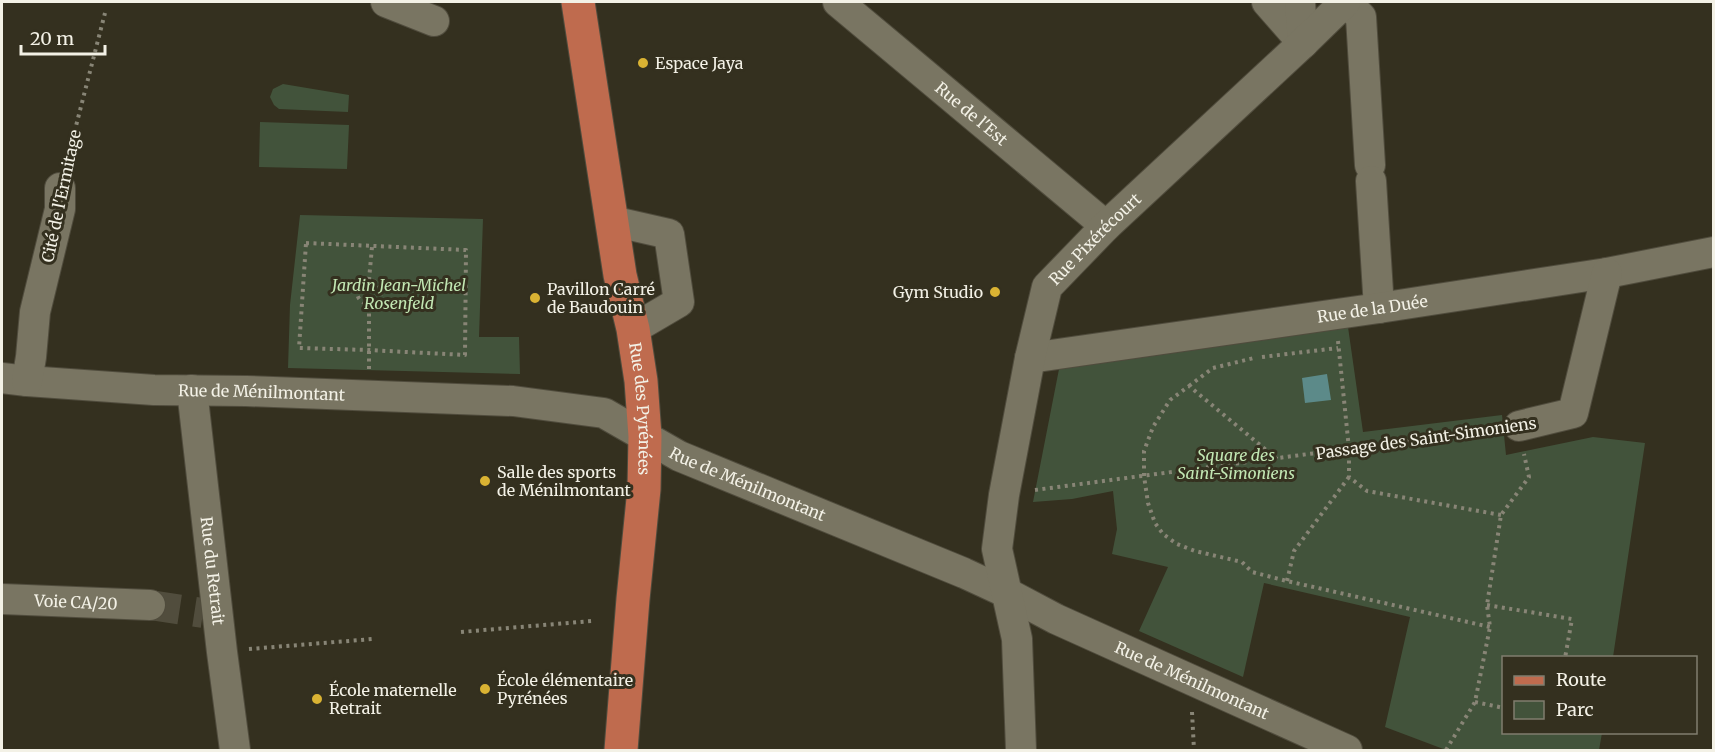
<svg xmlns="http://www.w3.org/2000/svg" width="1715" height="752" font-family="Merriweather,serif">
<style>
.green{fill:#42533b}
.water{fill:#5c8a89}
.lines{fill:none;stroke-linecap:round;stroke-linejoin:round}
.minor-tunnel{stroke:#514d3d;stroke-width:30;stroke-dasharray:30 15;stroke-linecap:butt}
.minor-casing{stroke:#504c3d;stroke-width:32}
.major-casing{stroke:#504c3d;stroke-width:35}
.path{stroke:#888576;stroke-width:4;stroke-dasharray:3 4.5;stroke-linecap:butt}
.minor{stroke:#797562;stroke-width:30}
.major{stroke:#bf6b4e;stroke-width:33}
.poi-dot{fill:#dab333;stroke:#34301f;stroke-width:2}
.labels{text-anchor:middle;stroke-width:6;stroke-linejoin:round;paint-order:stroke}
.poi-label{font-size:16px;fill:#f3f1e6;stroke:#34301f;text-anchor:start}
.street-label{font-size:16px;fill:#f3f1e6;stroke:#34301f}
.park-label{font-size:16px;font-style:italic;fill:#c2e7b3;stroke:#34301f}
</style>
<rect width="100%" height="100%" fill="#34301f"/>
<!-- green -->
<path class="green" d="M283 84 349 95 348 112 279 109 274 105 270 97 273 89Z
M260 122 349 125 347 169 259 167Z
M300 215 483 219 479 337H519L520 374 288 368 290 305Z
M1348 327 1363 432 1502 415 1506 455 1593 437 1645 443 1613 657 1504 658V732L1602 733 1599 750H1446L1385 727 1410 617 1264 583 1243 677 1139 631 1168 567 1112 554 1117 529 1113 491 1072 499 1033 502 1060 364Z"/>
<!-- water -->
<path class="water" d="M1327 374 1331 400 1305 403 1302 378Z"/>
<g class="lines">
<!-- minor-tunnel -->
<path class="minor-tunnel" d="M150 605 203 613"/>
<defs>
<g id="minor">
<path d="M386 2 434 21"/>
<path id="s1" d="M838 2 1106 226"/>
<path d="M1267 2 1303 43"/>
<path d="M1300 2 1303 43"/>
<path d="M1346 2 1361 17 1370 165"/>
<path d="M1371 181 1379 308"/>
<path d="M612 221 669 234 679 302 633 329"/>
<path id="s2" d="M1030 358 1379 308 1607 273 1714 252"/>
<path id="s3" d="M2 378 27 381 154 390 246 391 513 401 604 413 679 456 964 573 1005 592 1056 619 1347 750"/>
<path d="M27 381 31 357 35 312 60 209V188"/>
<path id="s4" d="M192 390 222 652 235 750"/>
<path d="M1519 426 1573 413 1607 273"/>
<path id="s5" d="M2 599 150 605"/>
<path id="s6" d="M1021 750 1017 639 997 549 1004 495 1030 358 1047 287 1106 226 1303 43 1345 2"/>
</g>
<g id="major">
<path id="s7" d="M578 2 620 275 633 329 641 381 645 436 644 489 633 599 621 750"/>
</g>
</defs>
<!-- minor casing -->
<use href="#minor" class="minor-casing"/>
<!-- major casing -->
<use href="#major" class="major-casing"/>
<!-- path -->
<path class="path" d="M67 161 105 13
M306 243 466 250 465 355 368 350 299 348Z
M357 292a12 12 0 1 1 24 0a12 12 0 1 1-24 0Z
M369 280 372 247
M1338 341 1349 449V477L1367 491 1501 515
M1262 357 1338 348
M369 369V304
M1189 386 1213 368 1254 358
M1277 459 1189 386 1170 400 1153 427 1144 451V476L1148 503 1155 523 1163 534 1177 544 1195 551 1242 562 1252 572 1287 581 1490 627
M1035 490 1491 430
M1287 581 1294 551 1349 477
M1487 605 1572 619 1565 658
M461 632 592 621
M249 649 373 639
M1475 702 1504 708
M1192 712 1194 750
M1446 750 1475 702 1490 627 1487 605 1501 515 1529 477 1524 454"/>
<!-- minor -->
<use href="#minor" class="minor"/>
<!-- major -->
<use href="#major" class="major"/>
</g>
<!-- markers -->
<g class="poi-dot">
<circle cx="643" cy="63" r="6"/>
<circle cx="995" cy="292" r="6"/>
<circle cx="535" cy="298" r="6"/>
<circle cx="485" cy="481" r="6"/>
<circle cx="485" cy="689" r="6"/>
<circle cx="317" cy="699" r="6"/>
</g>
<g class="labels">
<!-- poi labels -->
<g class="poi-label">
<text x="655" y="69">Espace Jaya</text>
<text x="547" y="295">Pavillon Carré<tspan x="547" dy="18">de Baudouin</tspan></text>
<text x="983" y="298" text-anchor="end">Gym Studio</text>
<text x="497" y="478">Salle des sports<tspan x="497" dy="18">de Ménilmontant</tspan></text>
<text x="497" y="686">École élémentaire<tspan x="497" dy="18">Pyrénées</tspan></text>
<text x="329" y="696">École maternelle<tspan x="329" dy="18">Retrait</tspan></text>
</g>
<!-- street labels -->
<g class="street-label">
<text dy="6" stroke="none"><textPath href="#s1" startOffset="174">Rue de l'Est</textPath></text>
<text transform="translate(61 196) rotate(-78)" y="6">Cité de l'Ermitage</text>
<text dy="6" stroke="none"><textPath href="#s6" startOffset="538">Rue Pixérécourt</textPath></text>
<text dy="6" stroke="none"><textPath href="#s2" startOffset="346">Rue de la Duée</textPath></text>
<text dy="6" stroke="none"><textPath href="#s3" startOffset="260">Rue de Ménilmontant</textPath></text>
<text dy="6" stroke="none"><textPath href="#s7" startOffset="412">Rue des Pyrénées</textPath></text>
<text transform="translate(1426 438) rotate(-8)" y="6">Passage des Saint-Simoniens</text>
<text dy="6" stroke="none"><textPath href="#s3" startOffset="764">Rue de Ménilmontant</textPath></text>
<text dy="6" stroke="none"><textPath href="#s4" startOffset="182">Rue du Retrait</textPath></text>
<text dy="6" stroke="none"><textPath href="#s5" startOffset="74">Voie CA/20</textPath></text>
<text dy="6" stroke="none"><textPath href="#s3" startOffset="1250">Rue de Ménilmontant</textPath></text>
</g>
<!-- park labels -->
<g class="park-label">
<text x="399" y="291">Jardin Jean-Michel<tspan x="399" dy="18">Rosenfeld</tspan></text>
<text x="1236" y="461">Square des<tspan x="1236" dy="18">Saint-Simoniens</tspan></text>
</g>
</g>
<!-- border -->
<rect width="1715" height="752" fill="none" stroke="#f3f1e6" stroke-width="6"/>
<!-- legend -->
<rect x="1502" y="656" width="195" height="78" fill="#34301f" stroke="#807d6f" stroke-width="1.5"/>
<rect x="1514" y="676" width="30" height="9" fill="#bf6b4e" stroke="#807d6f" stroke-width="1.5"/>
<text x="1556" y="686" font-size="18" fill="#f3f1e6">Route</text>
<rect x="1514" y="701" width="30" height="18" fill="#42533b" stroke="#807d6f" stroke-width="1.5"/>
<text x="1556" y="716" font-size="18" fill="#f3f1e6">Parc</text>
<!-- scale -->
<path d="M21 45v9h84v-9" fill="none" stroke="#f3f1e6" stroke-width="3"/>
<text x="30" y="45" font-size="18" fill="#f3f1e6" stroke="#34301f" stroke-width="4.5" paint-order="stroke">20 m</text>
</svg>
